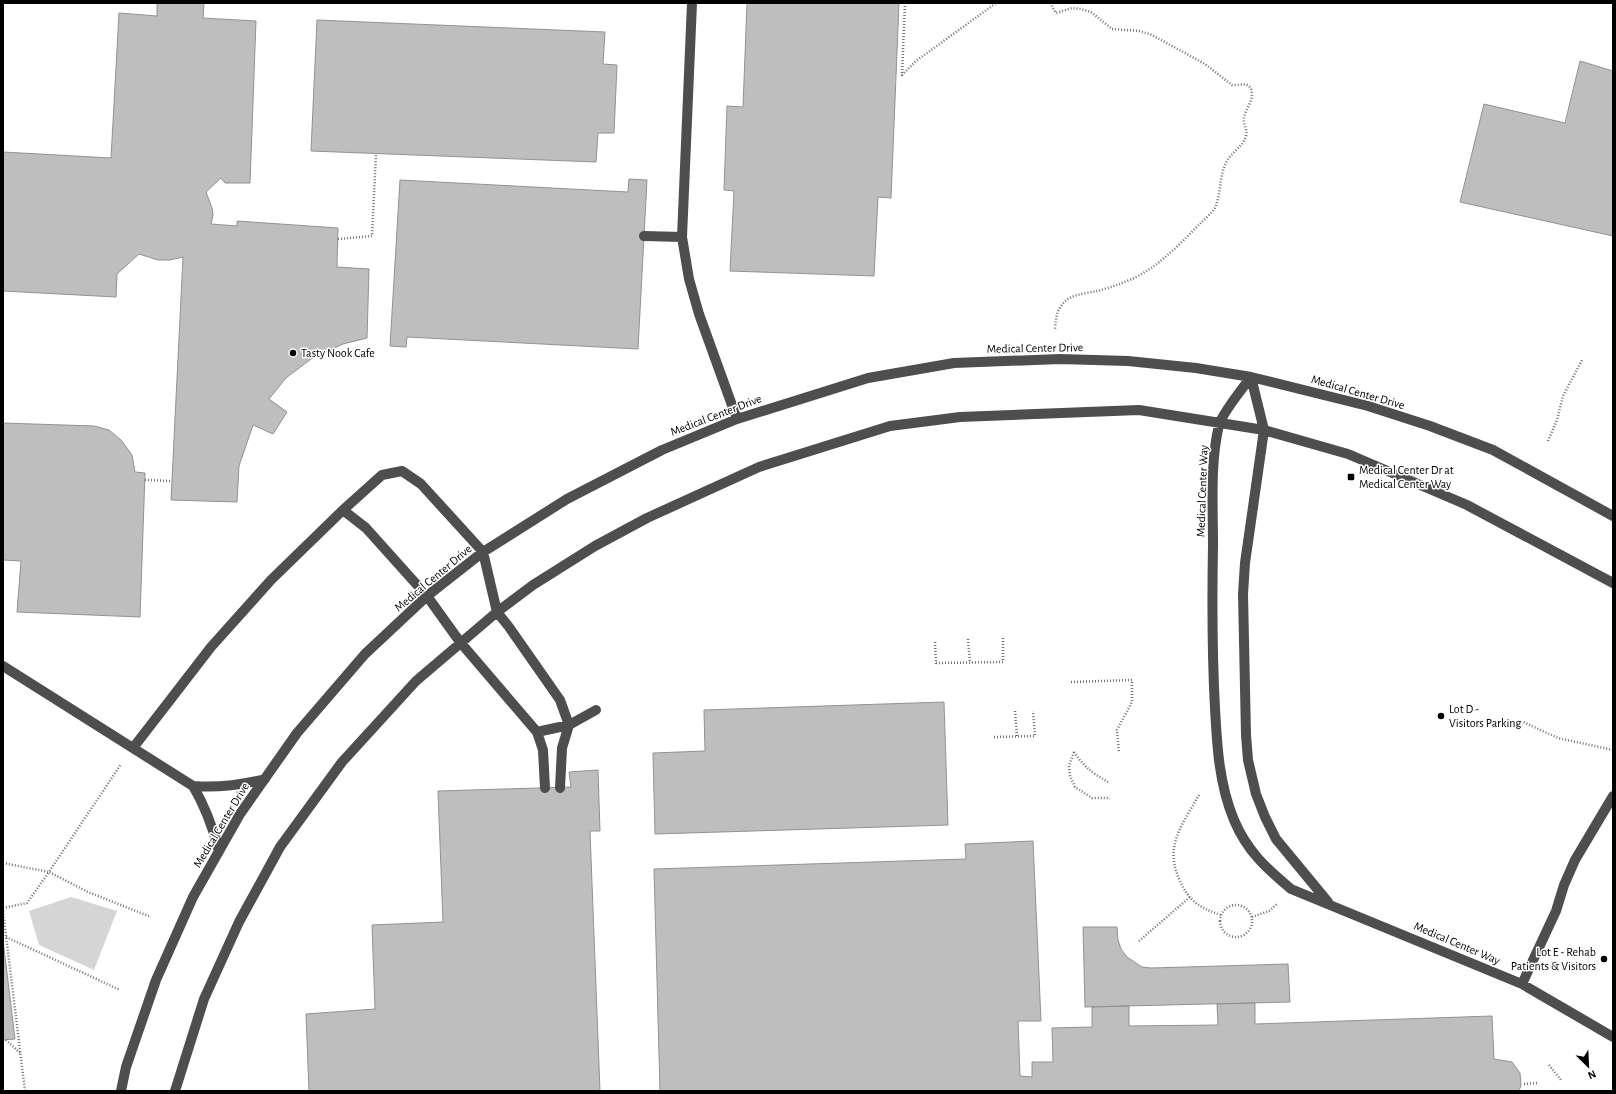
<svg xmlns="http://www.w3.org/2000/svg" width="1616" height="1094" font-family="'Alegreya Sans',sans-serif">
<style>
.green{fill:#d5d5d5}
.building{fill:#bebebe;stroke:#929292}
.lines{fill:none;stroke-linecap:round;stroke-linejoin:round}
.path{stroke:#707070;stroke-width:2.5;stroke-dasharray:1 2;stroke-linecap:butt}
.minor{stroke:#4e4e4e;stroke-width:10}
.poi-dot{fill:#000;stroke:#fff;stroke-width:1.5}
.labels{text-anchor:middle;stroke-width:3;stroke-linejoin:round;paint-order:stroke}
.street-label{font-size:12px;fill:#000;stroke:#fff}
.poi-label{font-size:12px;fill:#000;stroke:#fff;text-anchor:start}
</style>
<rect width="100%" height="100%" fill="#fff"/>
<!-- green -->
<path class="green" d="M71 897 117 911 94 970 39 945 29 911Z"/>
<!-- building -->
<path class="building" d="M157 3H204L203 18 256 21 250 183H225L221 178 206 192 212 208 213 215 211 224 237 226V221L338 228 337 267 369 269 367 338 343 344 311 359 286 378 269 399 287 412 273 434 253 425 239 466 237 502 171 500 183 257 170 260H158L139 254 117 274 116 297 3 291V152L111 158 119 13 157 16Z
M747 3H899L891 198 878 197 874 276 730 271 734 191 724 190 727 106 743 107Z
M317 20 605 32 603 64 617 65 614 133H598L596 162 311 151Z
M1580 61 1613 71V236L1460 202 1484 104 1565 123Z
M629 179 647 180 638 349 407 337 406 347 390 346 400 180 628 192Z
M3 423 94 426 109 430 121 440 132 455 135 472 145 473 140 617 17 612 21 561 3 560Z
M944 702 948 825 655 834 653 753 705 751 704 710Z
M598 770 600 831H590L600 1091H309L306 1014 375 1009 372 925 443 922 438 791 571 787 569 772Z
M1033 841 1041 1021H1018L1020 1076 1032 1077V1062H1053L1052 1028 1092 1027V1007L1129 1006V1026L1218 1025 1217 1004 1255 1003V1024L1492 1016 1494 1059 1512 1062 1520 1073 1521 1085 1519 1091H660L654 869 966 859 965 844Z
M1083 927H1117L1118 940 1121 949 1127 957 1142 967 1151 968 1288 964 1290 1002 1085 1007Z
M3 940 15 1039 3 1040Z"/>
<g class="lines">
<!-- path -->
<path class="path" d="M905 3 902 75 916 61 996 3
M1050 3 1056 13 1072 8 1081 9 1091 12 1112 29 1140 31 1152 35 1205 64 1232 85C1238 86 1247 81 1251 89 1255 100 1245 109 1244 118 1243 125 1248 130 1246 136 1243 147 1230 153 1226 163 1219 177 1221 194 1215 208 1213 211 1210 214 1207 217 1184 239 1161 266 1132 279 1120 284 1109 288 1097 291 1088 293 1076 294 1068 299 1057 307 1056 316 1055 329
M338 239 372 236 376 154
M1548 441 1557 420 1563 396 1582 360
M145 480 172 481
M968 639 970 663
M935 642 936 663 1003 662V637
M1071 682 1132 680V702L1117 730 1119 753
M1015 711 1017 736
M1521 721 1558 738 1613 750
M994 737 1035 736 1033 711
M1074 752 1069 766 1070 776 1075 787 1092 798H1110
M1074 752C1085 768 1091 772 1108 782
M1199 795C1190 811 1177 829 1174 848 1171 866 1182 892 1196 903 1204 909 1212 912 1221 915
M3 863 49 872 121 764
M1220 921a16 16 0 1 1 32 0a16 16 0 1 1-32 0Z
M3 908 27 903 49 872 88 892 151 917
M3 911 25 1091
M1252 917 1269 911 1277 904
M6 937 120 990
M1139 941 1190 897
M6 1040 20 1053
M1549 1065 1561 1080
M1524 1084 1538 1083"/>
<!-- minor -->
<path class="minor" d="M692 3 682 237 689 279 699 314 737 419
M644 236 682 237
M1251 377C1244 386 1221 416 1219 425 1210 463 1213 505 1213 545 1212 599 1212 653 1215 708 1217 746 1219 784 1234 820 1247 851 1266 868 1291 889L1522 984 1613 1037
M1251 377 1264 430 1245 563 1243 594 1246 735 1248 760 1256 794 1265 817 1276 839 1328 902
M343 510 366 528 427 596 460 642 537 732 543 750 545 788
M3 666 193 786
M537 732 569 725 596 710
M133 748 211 647 271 580 343 510 382 475 402 471 421 484 483 552 497 612 509 627 560 700 569 725 562 748 560 788
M219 851C213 828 205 806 193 786 218 788 241 785 265 779
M1522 984 1556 911 1564 885 1575 860 1613 796
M121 1091 126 1067 156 980 193 897 240 814 297 733 365 654 427 596 483 552 567 499 662 450 737 419 868 378 954 363 1060 359 1128 361 1196 368 1251 377 1368 406 1430 426 1493 450 1613 516
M175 1091 204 999 239 922 280 847 342 762 416 681 497 612 533 585 595 546 647 518 759 467 890 426 960 417 1139 410 1264 430 1348 454 1467 505 1613 583"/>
</g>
<!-- markers -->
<g class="poi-dot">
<circle cx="293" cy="353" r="4"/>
<rect x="1347" y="473" width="8" height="8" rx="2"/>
<circle cx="1441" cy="716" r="4"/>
<circle cx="1604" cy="959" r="4"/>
</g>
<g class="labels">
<!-- street labels -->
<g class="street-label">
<text transform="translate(1035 348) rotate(-1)" y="4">Medical Center Drive</text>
<text transform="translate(1358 392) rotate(16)" y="4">Medical Center Drive</text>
<text transform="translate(716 415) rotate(-21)" y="4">Medical Center Drive</text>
<text transform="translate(1202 491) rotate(-88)" y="4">Medical Center Way</text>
<text transform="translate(433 578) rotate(-40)" y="4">Medical Center Drive</text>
<text transform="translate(221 825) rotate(-59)" y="4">Medical Center Drive</text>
<text transform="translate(1457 943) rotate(23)" y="4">Medical Center Way</text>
</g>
<!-- poi labels -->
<g class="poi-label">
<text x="301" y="357">Tasty Nook Cafe</text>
<text x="1359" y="474">Medical Center Dr at<tspan x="1359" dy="14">Medical Center Way</tspan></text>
<text x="1449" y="713">Lot D -<tspan x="1449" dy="14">Visitors Parking</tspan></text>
<text x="1596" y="956" text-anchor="end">Lot E - Rehab<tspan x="1596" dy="14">Patients &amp; Visitors</tspan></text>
</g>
</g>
<!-- border -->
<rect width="1616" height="1094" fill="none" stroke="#000000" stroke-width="8"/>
<!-- north arrow -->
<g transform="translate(1588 1066) rotate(156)" stroke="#ffffff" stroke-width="3" paint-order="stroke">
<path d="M0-3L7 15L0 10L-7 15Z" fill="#000000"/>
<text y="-6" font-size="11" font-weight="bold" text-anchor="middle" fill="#000000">N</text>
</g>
</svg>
